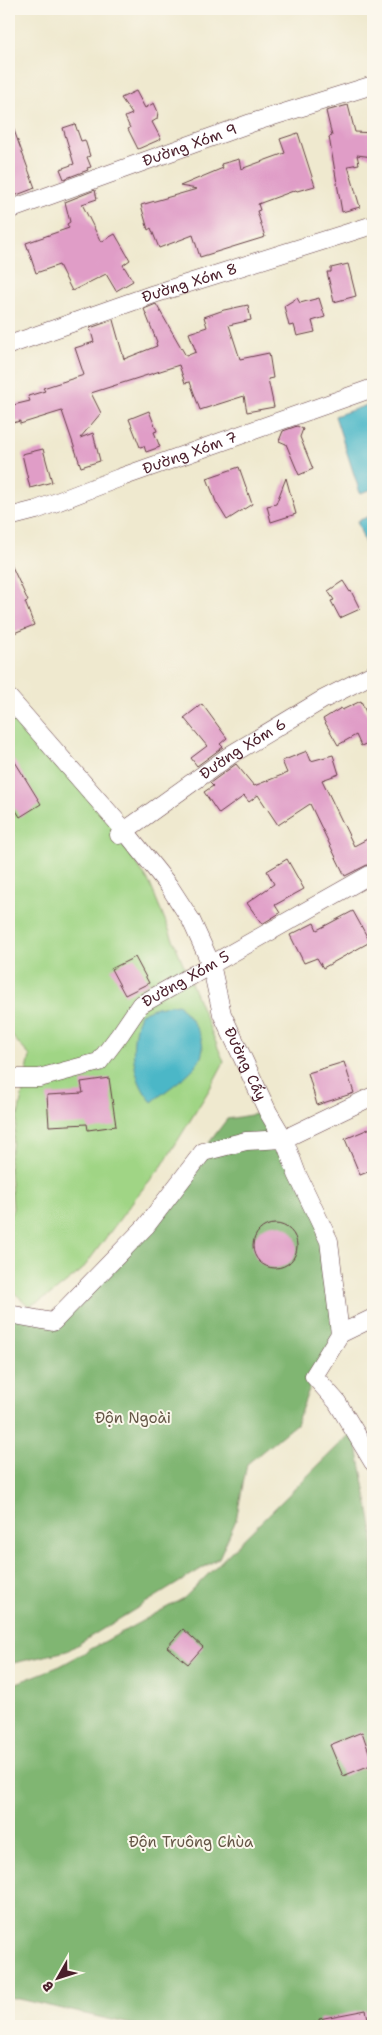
<svg xmlns="http://www.w3.org/2000/svg" width="382" height="2035" font-family="'Shantell Sans',sans-serif">
<style>
.green{fill:#a0d585;stroke:#757a58}
.forest{fill:#80b672;stroke:#656a4e}
.water{fill:#4bb7c7;stroke:#4a6b79}
.building{fill:#e09dc7}
.lines{fill:none;stroke-linecap:round;stroke-linejoin:round}
.street-casing{stroke:#633d44;stroke-width:19}
.street{stroke:#fff;stroke-width:18}
.labels{text-anchor:middle;stroke-width:4;stroke-linejoin:round;paint-order:stroke}
.street-label{font-size:15px;fill:#4a1f2b;stroke:#fbf7ec}
.park-label{font-size:15px;fill:#645646;stroke:#fbf7ec}
</style>
<rect width="100%" height="100%" fill="#fbf7ec"/>
<filter id="ink" filterUnits="userSpaceOnUse"><feTurbulence type="fractalNoise" baseFrequency=".02" numOctaves="2"/><feDisplacementMap in="SourceGraphic" scale="10" xChannelSelector="R" yChannelSelector="G"/><feConvolveMatrix kernelMatrix="1 2 1 2 8 2 1 2 1" color-interpolation-filters="sRGB"/></filter>
<filter id="wash" filterUnits="userSpaceOnUse"><feTurbulence type="fractalNoise" baseFrequency=".0096" numOctaves="4" result="noise"/><feDisplacementMap in="SourceGraphic" scale="20" xChannelSelector="R" yChannelSelector="G"/><feGaussianBlur stdDeviation="1.12" result="paint"/><feColorMatrix in="noise" values="0 0 0 0 0 0 0 0 0 0 0 0 0 0 0 0 0 1.4 0 .05"/><feComposite in="paint" operator="in"/></filter>
<g filter="url(#wash)">
<rect width="100%" height="100%" fill="#efe9cf"/>
<!-- green -->
<path class="green" d="M9 709 92 793 150 884 224 1062 209 1090 162 1166 136 1197 82 1270 52 1294 29 1306 9 1288V1220L13 1208 9 1161 30 1056 9 1033Z"/>
<!-- forest -->
<path class="forest" d="M268 1112 329 1241 340 1334 314 1376 296 1424 247 1464 236 1520 219 1558 67 1651 9 1664V1314L54 1322 146 1226 227 1119Z
M354 1430 373 1532V2026H139L9 1997V1686L60 1666 184 1598Z"/>
<!-- water -->
<path class="water" d="M373 403V489L360 493 335 416Z
M373 515V566L357 521Z
M178 1004C227 1058 195 1067 152 1102 131 1080 129 1042 140 1014L156 1007Z"/>
<g id="blocks">
<!-- building -->
<path class="building" d="M136 91 145 108 154 103 158 112 157 119 152 122 161 139 138 149 128 129 130 128 125 117 132 114 121 98Z
M348 105 355 132 373 133V157L357 155 359 164 348 166 360 207 342 212 329 137 332 136 326 111Z
M11 122 35 188 9 198V123Z
M75 124 81 141 85 140 90 156 87 157 91 167 87 168 88 170 64 179 60 169 74 164 63 128Z
M298 133 315 186 297 191 296 190 258 204 260 210 257 211 265 237 200 257 193 235 159 248 151 228 148 230 141 205 197 189 180 186 223 168 221 164 239 159 241 169 285 153 280 139Z
M95 190 97 199 82 204 101 242 115 234 130 260 123 265 133 281 116 291 106 274 72 291 59 265 36 273 26 243 69 228 67 224 70 222 65 202Z
M348 264 356 296 334 302 327 272H331V268Z
M297 298 300 303 319 298 325 317 312 321 315 332 297 336 294 325 289 326 284 306Z
M156 304 186 356 196 352 189 333 207 327 204 317 224 310 248 305 251 320 229 325 240 359 269 353 273 378 268 379 274 407 247 412 244 396 200 410 190 382 185 383 179 365 91 393 101 413 80 438 93 433 100 461 81 467 62 411 20 424V421L9 424V406L30 401 28 396 45 391 43 388 84 375 75 348 94 342 90 328 113 320 124 359 157 346 156 343 157 342 144 309Z
M149 411 157 431 154 432 160 447 146 452 144 446 140 447 129 419Z
M297 426 303 429 300 437 313 469 299 475 286 444 279 441 283 431Z
M43 449 52 482 30 488 22 454Z
M239 467 252 504 227 520 216 502 207 478Z
M286 478 296 514 271 522 267 506 276 504Z
M9 560 28 601 25 602 34 625 9 635Z
M343 581 350 592 351 591 360 609 340 618 331 601 334 600 328 591Z
M361 701 373 728V741L361 746 356 735 338 745 323 719 341 708 342 710Z
M202 704 227 738 220 744 223 747 197 766 191 758 207 746 184 718Z
M307 751 311 761 333 755 339 774 322 780 354 846 373 836V862L345 876 310 804 278 825 258 795 249 802 244 796 219 814 204 792 213 786 210 783 236 764 254 786 287 773 282 761Z
M9 752 41 804 20 817 9 799Z
M287 859 304 889 275 905 280 913 262 924 247 903 274 884 267 871Z
M353 911 370 942 323 968 317 958 304 963 290 935 314 923 317 930Z
M135 957 149 983 125 995 111 969Z
M344 1062 354 1093 317 1105 308 1073Z
M109 1078 116 1126 88 1130 87 1124 49 1126 47 1095 83 1093 81 1082Z
M373 1127V1170L360 1175 345 1139Z
M253 1246a22 22 0 1 1 44 0a22 22 0 1 1-44 0Z
M183 1629 203 1647 188 1664 167 1647Z
M362 1732 373 1764 343 1776 330 1745Z
M366 2010 370 2026H320L319 2019Z"/>
</g>
</g>
<g filter="url(#ink)">
<use href="#blocks" fill-opacity="0" stroke="#633d44" stroke-width="1"/>
<g class="lines">
<defs>
<g id="street">
<path id="s1" d="M9 210 251 123 373 85"/>
<path id="s2" d="M9 345 154 294 373 225"/>
<path id="s3" d="M9 517 36 510 119 478 373 388"/>
<path id="s4" d="M9 698 125 831 169 886 191 920 211 964 222 1014 268 1112 284 1139 297 1174 329 1241 340 1334 314 1376 337 1402 373 1462"/>
<path id="s5" d="M119 835 232 754 322 700 373 674"/>
<path id="s6" d="M9 1078H39L99 1062 121 1033 140 1005 373 873"/>
<path d="M9 1314 53 1322 146 1226 203 1152 246 1141 284 1139 373 1096"/>
<path d="M340 1334 373 1318"/>
</g>
</defs>
<!-- street casing -->
<use href="#street" class="street-casing"/>
<!-- street -->
<use href="#street" class="street"/>
</g>
</g>
<g class="labels">
<!-- street labels -->
<g class="street-label">
<text dy="5" stroke="none"><textPath href="#s1" startOffset="192">Đường Xóm 9</textPath></text>
<text dy="5" stroke="none"><textPath href="#s2" startOffset="191">Đường Xóm 8</textPath></text>
<text dy="5" stroke="none"><textPath href="#s3" startOffset="192">Đường Xóm 7</textPath></text>
<text dy="5" stroke="none"><textPath href="#s5" startOffset="151">Đường Xóm 6</textPath></text>
<text dy="5" stroke="none"><textPath href="#s6" startOffset="215">Đường Xóm 5</textPath></text>
<text dy="5" stroke="none"><textPath href="#s4" startOffset="442">Đường Cấy</textPath></text>
</g>
<!-- park labels -->
<g class="park-label">
<text x="133" y="1423">Độn Ngoài</text>
<text x="191" y="1847">Độn Truông Chùa</text>
</g>
</g>
<!-- margin -->
<rect width="382" height="2035" fill="none" stroke="#fbf7ec" stroke-width="30"/>
<!-- north arrow -->
<g transform="translate(58 1978) rotate(231)" stroke="#fbf7ec" stroke-width="4" paint-order="stroke">
<path d="M0-4L9 19L0 12L-9 19Z" fill="#4a1f2b"/>
<text y="-8" font-size="14" font-weight="bold" text-anchor="middle" fill="#4a1f2b">B</text>
</g>
</svg>
